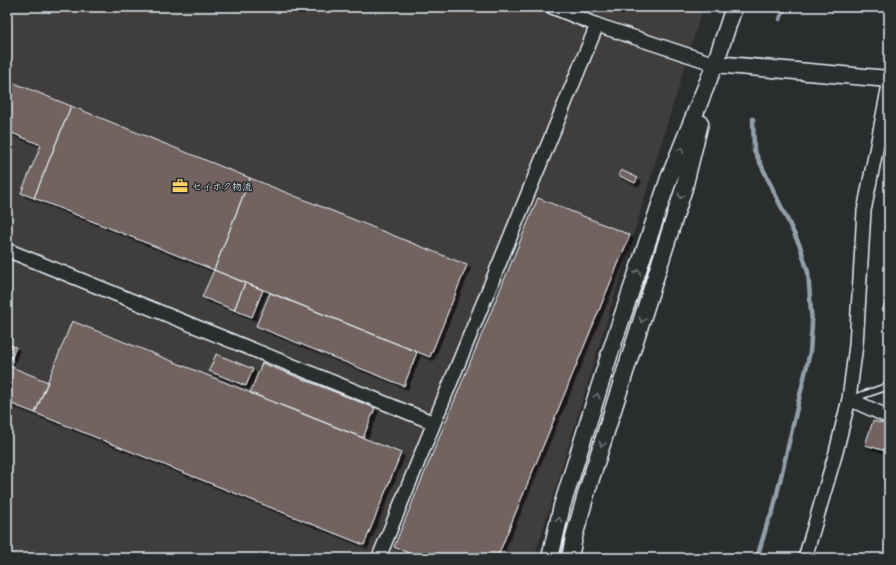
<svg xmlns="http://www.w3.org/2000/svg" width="896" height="565" font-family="Kalam,'Klee One',sans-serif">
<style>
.built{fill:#403e3d}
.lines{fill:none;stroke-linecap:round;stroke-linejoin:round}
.stream{stroke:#929fa9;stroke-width:4.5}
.building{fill:#726460;stroke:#e8f1f8;filter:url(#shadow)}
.service-casing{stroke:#e8f1f8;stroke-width:9}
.minor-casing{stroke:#e8f1f8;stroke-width:16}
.tertiary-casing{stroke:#e8f1f8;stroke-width:19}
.service{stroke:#2a2d2e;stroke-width:6}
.minor{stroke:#2a2d2e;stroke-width:13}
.tertiary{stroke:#2a2d2e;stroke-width:16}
.oneway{stroke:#6c7275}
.labels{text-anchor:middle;stroke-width:3;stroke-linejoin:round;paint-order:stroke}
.poi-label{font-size:10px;fill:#e8f1f8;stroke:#2a2d2e;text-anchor:start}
</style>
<defs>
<filter id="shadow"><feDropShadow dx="3.5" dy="3.5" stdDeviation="0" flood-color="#0009"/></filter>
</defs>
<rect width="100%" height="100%" fill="#2a2d2e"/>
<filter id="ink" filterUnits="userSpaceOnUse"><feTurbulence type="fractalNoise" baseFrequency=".025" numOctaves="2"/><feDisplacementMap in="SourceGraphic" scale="8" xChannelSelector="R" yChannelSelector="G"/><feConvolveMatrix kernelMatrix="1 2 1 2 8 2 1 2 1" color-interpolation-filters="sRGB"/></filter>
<g filter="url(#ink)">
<!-- built -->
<path class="built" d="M7 7H703L534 558H7Z"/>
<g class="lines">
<!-- stream -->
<path class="stream" d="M780 19 785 7
M753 119 754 150 800 246 808 272 812 324 810 352 773 511 768 521 757 558"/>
</g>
<!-- building -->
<path class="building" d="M7 80 71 106 34 198 21 193 41 145 7 131Z
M71 106 250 178 214 270 34 198Z
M621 170 638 178 635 183 618 175Z
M250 178 467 265 430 357 214 270Z
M538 198 630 235 497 558H420L394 547Z
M214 270 245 283 234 310 202 297Z
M245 283 263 290 252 317 234 310Z
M270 293 417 352 404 386 256 326Z
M889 297V319L886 317 888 313 882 310Z
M72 321 401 453 364 545 35 413Z
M7 344 16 347 8 366 7 365Z
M216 354 253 369 246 386 209 371Z
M262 363 375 408 363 438 250 393Z
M7 365 48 382 35 413 7 402Z
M873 421 889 425V452L865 445Z"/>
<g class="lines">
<defs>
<path id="service" d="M851 399 889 386"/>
<path id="minor" d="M552 7 597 25 715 64
M7 250 434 423
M849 399 889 417
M380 558 379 557 597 25
M805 558 836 452 849 399 856 345 864 211 889 85"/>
<path id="tertiary" d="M715 64 889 79
M550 558 562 506 610 353 669 178 715 64 734 7
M570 558 574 537 587 491 684 188 700 123"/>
</defs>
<!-- service casing -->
<use href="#service" class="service-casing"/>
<!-- minor casing -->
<use href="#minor" class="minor-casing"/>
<!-- tertiary casing -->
<use href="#tertiary" class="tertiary-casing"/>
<!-- service -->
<use href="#service" class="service"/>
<!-- minor -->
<use href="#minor" class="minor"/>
<!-- tertiary -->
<use href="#tertiary" class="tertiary"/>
</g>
<!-- one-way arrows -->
<defs><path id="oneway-chevron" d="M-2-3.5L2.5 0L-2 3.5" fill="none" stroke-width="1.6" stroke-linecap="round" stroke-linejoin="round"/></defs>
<g class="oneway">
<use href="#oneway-chevron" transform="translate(681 150) rotate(-68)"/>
<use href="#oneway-chevron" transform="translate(681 196) rotate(108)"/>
<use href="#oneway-chevron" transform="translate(638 272) rotate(-71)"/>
<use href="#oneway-chevron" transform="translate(642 320) rotate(108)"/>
<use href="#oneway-chevron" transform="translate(597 396) rotate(-73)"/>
<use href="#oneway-chevron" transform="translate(602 444) rotate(108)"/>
<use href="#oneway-chevron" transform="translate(559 520) rotate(-77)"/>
</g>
</g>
<!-- icons -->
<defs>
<symbol id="office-bare" viewBox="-9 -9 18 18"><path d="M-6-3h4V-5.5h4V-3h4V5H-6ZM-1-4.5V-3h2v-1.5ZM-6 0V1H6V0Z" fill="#ffd166" stroke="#2a2d2e" stroke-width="2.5" paint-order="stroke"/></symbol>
</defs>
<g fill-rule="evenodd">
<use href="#office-bare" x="169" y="175" width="22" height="22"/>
</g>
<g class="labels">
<!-- poi labels -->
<g class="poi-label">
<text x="192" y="190">セイホク物流</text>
</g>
</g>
<!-- margin -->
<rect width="896" height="565" fill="none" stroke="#2a2d2e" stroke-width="24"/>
<rect x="12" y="12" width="872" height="541" fill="none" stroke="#e8f1f8" stroke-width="1.5" filter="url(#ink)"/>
</svg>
